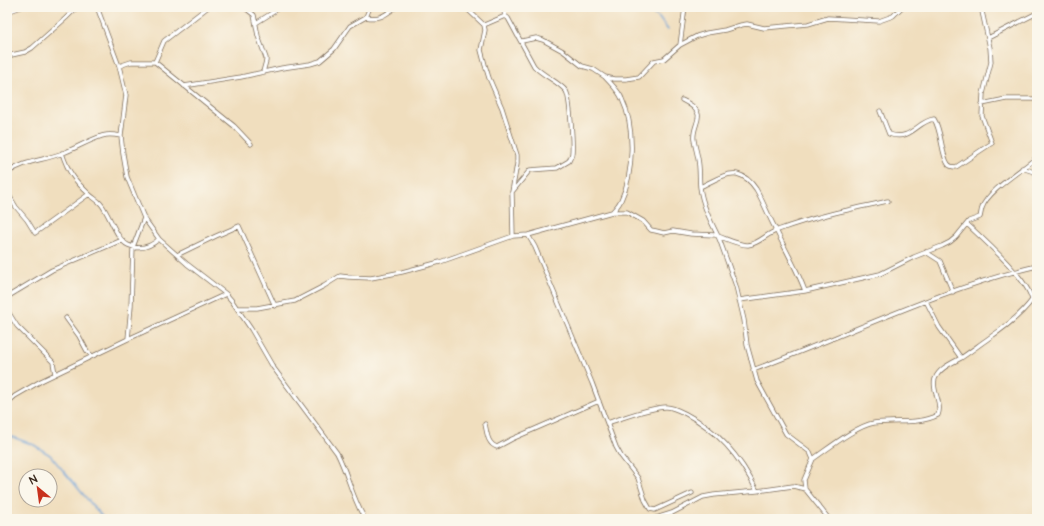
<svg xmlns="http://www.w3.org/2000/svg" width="1044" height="526" font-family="'Architects Daughter',sans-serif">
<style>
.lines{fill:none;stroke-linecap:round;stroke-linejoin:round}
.stream{stroke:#669dd4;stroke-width:1.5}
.minor-casing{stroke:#7a6956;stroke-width:5}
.minor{stroke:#fff;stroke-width:3.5}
</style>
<rect width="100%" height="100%" fill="#fbf7ec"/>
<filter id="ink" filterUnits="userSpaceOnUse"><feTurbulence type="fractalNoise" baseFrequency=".025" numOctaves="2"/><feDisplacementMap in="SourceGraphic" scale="8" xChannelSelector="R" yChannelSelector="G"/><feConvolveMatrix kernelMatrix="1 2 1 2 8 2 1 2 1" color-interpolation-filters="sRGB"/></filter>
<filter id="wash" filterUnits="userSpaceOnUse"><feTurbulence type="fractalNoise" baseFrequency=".012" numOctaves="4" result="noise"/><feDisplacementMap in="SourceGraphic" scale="16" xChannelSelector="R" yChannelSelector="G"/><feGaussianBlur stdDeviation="0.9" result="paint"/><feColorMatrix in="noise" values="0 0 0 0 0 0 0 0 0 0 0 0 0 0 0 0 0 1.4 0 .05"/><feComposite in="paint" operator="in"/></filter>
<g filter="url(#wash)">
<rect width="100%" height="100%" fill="#f0debe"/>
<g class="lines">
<!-- stream -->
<path class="stream" d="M644 7 659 18 668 30
M7 435 34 445 50 455 104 519"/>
</g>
</g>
<g filter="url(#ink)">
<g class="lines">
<defs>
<path id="minor" d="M97 7 119 66 126 95 121 136 123 154 127 177 144 218 159 239 187 264 226 294 232 301 251 329 273 367 337 453C348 474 352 498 365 519
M244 7 254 15 258 36 266 58V61L263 72
M465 7 484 25 485 30 481 50 485 65 489 78 502 108 517 155V164L512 192 513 236
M503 7 505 16
M7 12 21 7
M366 17 370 7
M256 23 275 11 277 7
M484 25 505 16 508 18 534 66C543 76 558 81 566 91 570 97 573 143 572 153 572 156 570 158 569 161L557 168 530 170 512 192
M988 38 1037 13
M522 41 536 38 543 40 563 51 582 66 593 69 605 77 614 79H626L639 77 654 61 664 59 680 45 697 36 707 33 725 30 741 25 747 24 764 28 808 24 828 18 879 21 893 16 902 7
M680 45 685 7
M7 56 25 52 32 48 66 18 77 7
M155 62 234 126 251 144
M119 66 131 62H155L164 41 208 7
M605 77C611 84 619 91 622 99 635 126 634 173 621 200 619 205 615 209 612 212
M184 86 241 77 282 68 310 64 320 61 334 49 350 26 366 17C380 20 385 15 396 7
M682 100C688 103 696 107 698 114 700 120 692 130 694 140 695 147 697 152 698 159 700 168 699 177 700 187 702 204 710 220 718 236 727 239 738 245 748 245 759 244 767 233 778 230 813 217 851 209 888 201
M982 104 1006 99H1037
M880 111 889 134C911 142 917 121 934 119 942 131 941 154 948 164 950 167 953 167 956 167L992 143 982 116 983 94 991 62 990 48 981 7
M62 153C68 172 75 181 89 194 93 198 98 200 101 204 110 215 116 239 128 245 140 251 150 247 159 239
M1022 168 1037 173
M7 173C26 160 42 161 63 153 75 149 94 137 106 135 111 134 116 135 121 136
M700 187C711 182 726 172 737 174 745 176 752 183 756 189 763 201 768 215 775 228 785 249 797 269 805 291
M7 192 16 207 27 220 35 233 89 194
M528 235 535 247 592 383 616 447 621 456 638 478 645 500 650 509 655 510 692 493
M926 252 940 261 953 292
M177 255 216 236 239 226 275 306
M7 297 52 270 122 240
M739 300 805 291 880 274 914 257 942 246 950 242 956 237 969 221 980 217C981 214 981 211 982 208 987 191 1024 169 1037 157
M926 301 939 327 961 358
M238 308H257L295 301 324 286 340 276 348 277 371 278 402 272 440 262 513 236 528 235 612 212H627L643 221 651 230 656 231 664 233 673 231 691 234 715 235 718 236 720 241 736 286 744 320 747 345 757 381 786 434 810 452 813 459 804 480 805 489
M7 310 17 326 53 362 55 374
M66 318 79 336 87 351 92 356
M128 339 131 306 133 247 144 218
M753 370C848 335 939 289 1037 266
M7 403 15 396 41 381 128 339 226 294
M607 423C623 418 651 407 666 407 673 407 680 411 686 414 719 431 741 458 757 491
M485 424C487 432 487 444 497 447L512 439 599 401
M813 459C829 448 856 426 874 423 895 420 919 425 938 415 943 403 931 390 935 379 939 368 952 363 961 358 970 352 979 345 989 338 1004 328 1021 315 1032 300 1028 279 983 239 967 224
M653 519 672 513 703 497 714 495 757 491 793 486 805 489 829 519"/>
</defs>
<!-- minor casing -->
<use href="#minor" class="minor-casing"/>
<!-- minor -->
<use href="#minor" class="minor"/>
</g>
</g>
<!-- margin -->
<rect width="1044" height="526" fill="none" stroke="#fbf7ec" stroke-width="24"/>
<!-- north arrow -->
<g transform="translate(38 488) rotate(331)"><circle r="19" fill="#fbf7ec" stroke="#aea59a"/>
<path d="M0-3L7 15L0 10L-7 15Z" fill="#c8321e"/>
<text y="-6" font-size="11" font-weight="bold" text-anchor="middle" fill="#3b2a1e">N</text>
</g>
</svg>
